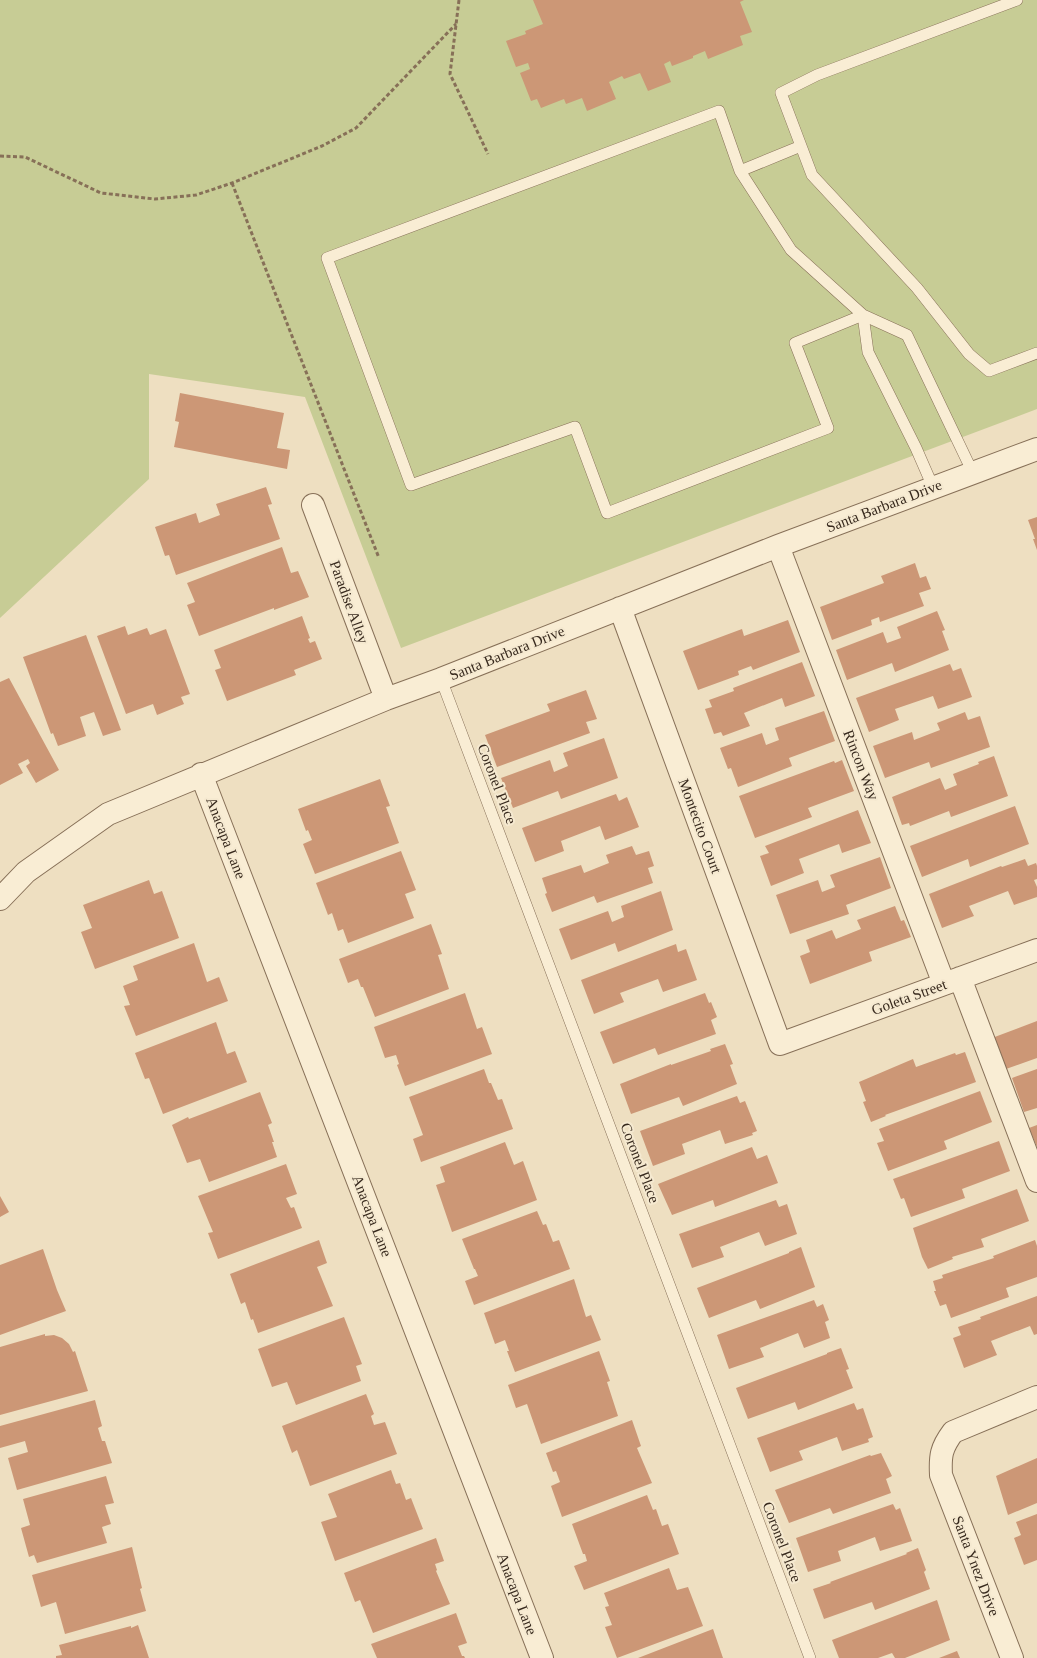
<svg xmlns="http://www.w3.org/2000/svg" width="1037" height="1658" font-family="Georgia,serif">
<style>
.green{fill:#c7cc95}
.building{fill:#cc9776}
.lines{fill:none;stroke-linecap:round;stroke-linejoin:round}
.lane-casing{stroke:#877058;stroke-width:12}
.street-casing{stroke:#877058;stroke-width:24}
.path{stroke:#877058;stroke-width:3;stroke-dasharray:4 2.5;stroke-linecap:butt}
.lane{stroke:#f9edd4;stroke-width:11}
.street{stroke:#f9edd4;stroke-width:22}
.labels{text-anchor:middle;stroke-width:4;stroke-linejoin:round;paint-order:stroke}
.street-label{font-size:15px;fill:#37291d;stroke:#f5e9d0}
</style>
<rect width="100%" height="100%" fill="#eedfc1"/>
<!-- green -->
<path class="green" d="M0 0H1037V409L401 648 305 397 149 374V479L0 618Z"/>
<!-- building -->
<path class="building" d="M533 0H744L740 2 752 32 740 36 743 45 708 59 705 51 693 56V58L672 66 670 61 664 64 671 82 648 91 640 73 624 79 622 76 609 82 616 99 587 111 582 98 566 104 564 99 541 108 537 99 531 101 520 73 530 69 528 63 516 67 506 41 526 34 525 31 543 24Z
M180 393 284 413 277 448 290 450 287 469 174 447 179 422 175 421Z
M266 487 272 504 268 505 280 539 176 575 169 555 165 556 155 527 196 513 199 523 220 515 216 504Z
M1037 517V550L1033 539H1035L1028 520Z
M282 547 291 573 298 571 309 597 274 610V608L199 636 187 605 195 602 187 583Z
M915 563 920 578 926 576 931 589 919 593 924 606 880 622 879 617 871 620 872 625 832 640 820 607 884 583 881 576Z
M937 611 945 630 942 631 949 650 895 672 892 663 847 680 836 650 883 632 887 643 901 638 897 627Z
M302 616 310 638 308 639 310 643 315 641 322 659 294 670 296 675 227 701 215 670 221 668 214 650Z
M788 620 800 652 753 670 751 666 738 671 739 675 698 690 683 651 742 629 744 636Z
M125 626 128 635 147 628 150 635 166 629 190 694 181 697 184 704 157 715 153 704 126 714 97 636Z
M86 635 121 730 103 736 94 712 80 717 86 736 58 746 53 733 51 734 23 657Z
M802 662 815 696 785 707 782 698 744 713 750 726 723 736 721 732 714 734 705 709 712 707 709 700 734 691 733 688Z
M950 664 953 671 961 668 972 697 938 709 933 696 895 709 899 720 869 732 856 698Z
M9 678 59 770 36 783 26 766 30 763 28 759 18 764 23 773 0 785V682Z
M586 690 597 719 586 722 590 733 497 767 485 735 550 711 547 704Z
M824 711 835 741 789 758 792 766 738 787 731 768 728 769 720 748 762 733 766 745 779 740 775 728Z
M965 712 968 720 980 716 990 747 931 768 929 762 885 778 873 746 912 732 914 740 940 730 937 723Z
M604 738 618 778 561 799 558 791 513 808 501 778 550 760 554 772 568 766 563 753Z
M994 756 1008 796 951 817 949 811 910 826 909 823 902 825 892 797 940 778 945 790 957 785 953 774 979 764 978 762Z
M842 760 854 791 808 808 812 817 755 838 739 796 834 761 835 763Z
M380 779 390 806 386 807 399 843 315 874 303 844 312 840 308 830 306 831 298 809Z
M616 794 619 801 627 797 639 827 605 840 600 826 561 841 564 851 535 862 522 828Z
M1015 806 1029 844 970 867 968 859 922 877 910 846Z
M858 810 871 843 842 853 839 844 799 859 804 873 771 886 760 856 769 853 765 846Z
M632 846 636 855 649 851 654 866 648 868 653 883 597 903 594 896 552 912 545 894 547 893 542 878 581 865 584 873 609 863 606 855Z
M401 851 416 890 405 894 414 918 348 943 343 929 338 931 332 913 328 915 316 883Z
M880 857 891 888 846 905 849 914 790 934 776 895 818 880 822 892 835 887 830 875Z
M1025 859 1028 866 1036 863 1037 866V879L1034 880 1037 887V897L1014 905 1008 891 969 906 974 916 942 928 929 894 1001 866 1002 867Z
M149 880 154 894 162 891 179 938 95 969 81 932 92 928 83 905Z
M661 891 673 930 618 952 615 943 571 960 559 929 608 911 612 922 624 917 621 906Z
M895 906 901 921 904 920 911 937 869 952 872 961 810 984 800 956 810 952 806 940 832 930 836 939 861 929 857 920Z
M431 924 442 954 438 955 449 989 375 1017 363 987H361L358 979 348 983 339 959Z
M194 943 207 982 219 977 228 1001 136 1036 124 1006 130 1005 123 986 138 980 133 966Z
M676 944 678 952 686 949 697 980 663 992 658 979 620 993 624 1002 594 1014 581 980Z
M465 993 477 1029 482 1027 492 1054 405 1086 397 1065 399 1064 396 1055 385 1058 374 1027Z
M705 993 709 1003 711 1002 717 1017 711 1020 716 1034 658 1055 655 1048 613 1064 600 1032Z
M1037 1021V1058L1006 1069 992 1038Z
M216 1022 227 1054 235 1051 247 1082 163 1114 149 1078 145 1079 135 1053Z
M725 1044 733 1064 730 1065 737 1084 683 1106 679 1097 631 1114 620 1084 671 1064V1065L711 1051 710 1049Z
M965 1052 976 1082 885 1115 886 1116 871 1122 863 1102 866 1101 859 1082 913 1059 916 1067 955 1053 956 1055Z
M484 1069 489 1083H491L498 1100 502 1099 513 1129 421 1162 413 1139 423 1135 409 1097Z
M1037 1069V1108L1024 1112 1012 1078Z
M980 1091 992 1122 944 1141 947 1149 888 1171 877 1143 884 1141 879 1129Z
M260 1092 272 1123 268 1125 274 1142H272L277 1157 209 1182 200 1159 187 1163 172 1125 188 1117 189 1119Z
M737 1096 740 1103 745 1101 757 1131 752 1133 753 1135 725 1144 720 1130 682 1144 685 1154 653 1166 640 1131Z
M1037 1125V1147L1029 1128Z
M999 1141 1010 1171 962 1189 965 1198 911 1217 904 1198 901 1199 893 1179Z
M505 1142 514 1165 523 1161 537 1200 452 1232 436 1185 445 1182 440 1167Z
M752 1147 757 1159 767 1155 778 1183 715 1207 713 1200 672 1215 658 1184Z
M286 1164 297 1194 286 1198 291 1208 294 1207 302 1228 218 1259 208 1233 213 1232 198 1196Z
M1017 1189 1029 1221 981 1239 984 1247 952 1257 953 1259 928 1269 922 1257 913 1228Z
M0 1196 9 1212 0 1217Z
M776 1200 779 1207 787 1204 797 1234 765 1246 759 1232 720 1247 724 1257 692 1268 679 1234Z
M537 1211 543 1225 546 1224 553 1242 559 1240 570 1269 474 1305 465 1281 478 1276 475 1269H474L462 1239Z
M319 1240 327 1263 317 1267 333 1306 258 1333 253 1319 251 1320 245 1302 241 1304 230 1274Z
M1035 1240 1037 1246V1277L1006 1288 1009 1297 951 1318 946 1304 940 1306 934 1291H936L933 1281 943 1278 942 1275 994 1258 993 1256Z
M801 1247 815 1287 760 1309 756 1300 709 1318 697 1288 789 1253V1252Z
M43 1249 57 1290 66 1311 0 1335V1265Z
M574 1279 586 1317 591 1315 601 1340 515 1372 507 1351H509L505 1340 495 1344 484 1313Z
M1037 1296V1334L1034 1335 1030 1326 991 1341 997 1355 964 1368 953 1338 961 1335 958 1327 981 1319 980 1317Z
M814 1300 817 1307 823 1304 829 1320 825 1322 830 1338 804 1348 798 1333 760 1348 764 1357 729 1369 717 1335Z
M344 1317 362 1364 356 1366 361 1381 296 1405 287 1382 272 1387 258 1349Z
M45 1334V1336L54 1335 62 1338 69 1344 73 1352 75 1351 88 1391 0 1415V1347Z
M841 1348 849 1369 846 1370 853 1388 798 1410 795 1402 748 1419 736 1388 827 1354V1353Z
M599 1351 610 1381 607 1382 618 1416 541 1444 527 1404 516 1408 508 1385Z
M366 1394 374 1414 371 1416 374 1425 385 1422 397 1454 310 1486 297 1450 292 1453 282 1426Z
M95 1400 102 1426 98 1428 102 1441H105L112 1463 17 1490 8 1458 28 1452 25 1441 0 1448V1426Z
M854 1403 857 1410 863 1408 873 1437 868 1439 869 1442 842 1451 837 1437 799 1451 803 1460 770 1472 757 1438Z
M632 1420 641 1446 637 1448 652 1483 562 1517 551 1486 560 1482 556 1471 553 1472 546 1453Z
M881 1453 892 1476 886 1479 891 1493 833 1514 830 1508 789 1523 775 1490 870 1455 871 1456Z
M1037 1458V1503L1008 1515 996 1476Z
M391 1470 396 1484 400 1483 406 1500 411 1498 423 1529 335 1561 321 1522 337 1517 328 1494Z
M106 1476 114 1503 105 1505 111 1524 102 1527 107 1543 37 1563 34 1555 29 1557 21 1528 30 1525 23 1499Z
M647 1495 653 1510 656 1509 662 1526 668 1524 679 1554 584 1590 574 1566 587 1561 585 1554H583L572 1524Z
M893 1504 896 1510 900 1508 912 1541 880 1551 875 1537 838 1551 841 1561 808 1572 796 1538Z
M1037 1514V1560L1024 1565 1014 1538 1021 1535 1016 1522Z
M436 1538 444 1561 435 1564 437 1570 436 1571 450 1604 373 1633 360 1600 355 1602 344 1573Z
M132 1547 142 1588 140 1589 146 1611 65 1634 56 1602 41 1607 32 1575Z
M918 1548 926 1570 924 1572 930 1589 875 1610 872 1602 824 1619 813 1589 831 1583 830 1582 907 1554 906 1553Z
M669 1568 677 1590 688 1587 703 1626 617 1658 605 1627 612 1625 605 1607 609 1606 604 1593Z
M937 1600 950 1640 905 1658H895L892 1653 878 1658H839L832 1640Z
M456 1613 467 1643 458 1646 462 1656H464L465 1658H377L371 1644Z
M138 1625 149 1658H56V1656L62 1655 59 1645 131 1626V1628Z
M713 1629 723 1658H638Z
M957 1651 960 1658H939Z"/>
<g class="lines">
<defs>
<path id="lane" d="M1017 0 817 75 781 93 812 175 917 288 969 354 989 371 1037 353
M740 171 791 250 863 315 795 343 828 428 607 513 575 427 411 485 327 258 719 111 740 171 801 146
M863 315 907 335 973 473
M863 315 868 352 916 448 933 487
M441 679 810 1658"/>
<path id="street" d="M313 505 386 699
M778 546 944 984
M620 608 780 1044 1037 950
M201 774 542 1658
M0 899 26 872 108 814 386 699 441 679 778 546 1037 449
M960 978 1037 1181
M1012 1658 941 1475C940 1456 941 1448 953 1432L1037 1397"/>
</defs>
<!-- lane casing -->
<use href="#lane" class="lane-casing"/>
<!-- street casing -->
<use href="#street" class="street-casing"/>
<!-- path -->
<path class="path" d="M459 0 450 74 488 154
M0 156 25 157 101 193 155 199 196 195 232 183 322 146 356 128 456 24
M232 183 379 558"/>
<!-- lane -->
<use href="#lane" class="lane"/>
<!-- street -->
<use href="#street" class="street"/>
</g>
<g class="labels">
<!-- street labels -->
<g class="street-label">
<text transform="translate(884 506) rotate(-21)" y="5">Santa Barbara Drive</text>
<text transform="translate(349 602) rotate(70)" y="5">Paradise Alley</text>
<text transform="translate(507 653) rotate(-22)" y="5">Santa Barbara Drive</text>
<text transform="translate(861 765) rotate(69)" y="5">Rincon Way</text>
<text transform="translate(497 784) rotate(69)" y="5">Coronel Place</text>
<text transform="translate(700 826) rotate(70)" y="5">Montecito Court</text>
<text transform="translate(226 838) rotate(69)" y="5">Anacapa Lane</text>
<text transform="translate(909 997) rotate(-20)" y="5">Goleta Street</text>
<text transform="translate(640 1163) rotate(69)" y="5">Coronel Place</text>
<text transform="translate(372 1216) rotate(69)" y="5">Anacapa Lane</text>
<text transform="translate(782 1542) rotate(69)" y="5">Coronel Place</text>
<text transform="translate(976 1566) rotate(69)" y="5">Santa Ynez Drive</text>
<text transform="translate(517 1594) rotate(69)" y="5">Anacapa Lane</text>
</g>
</g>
</svg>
